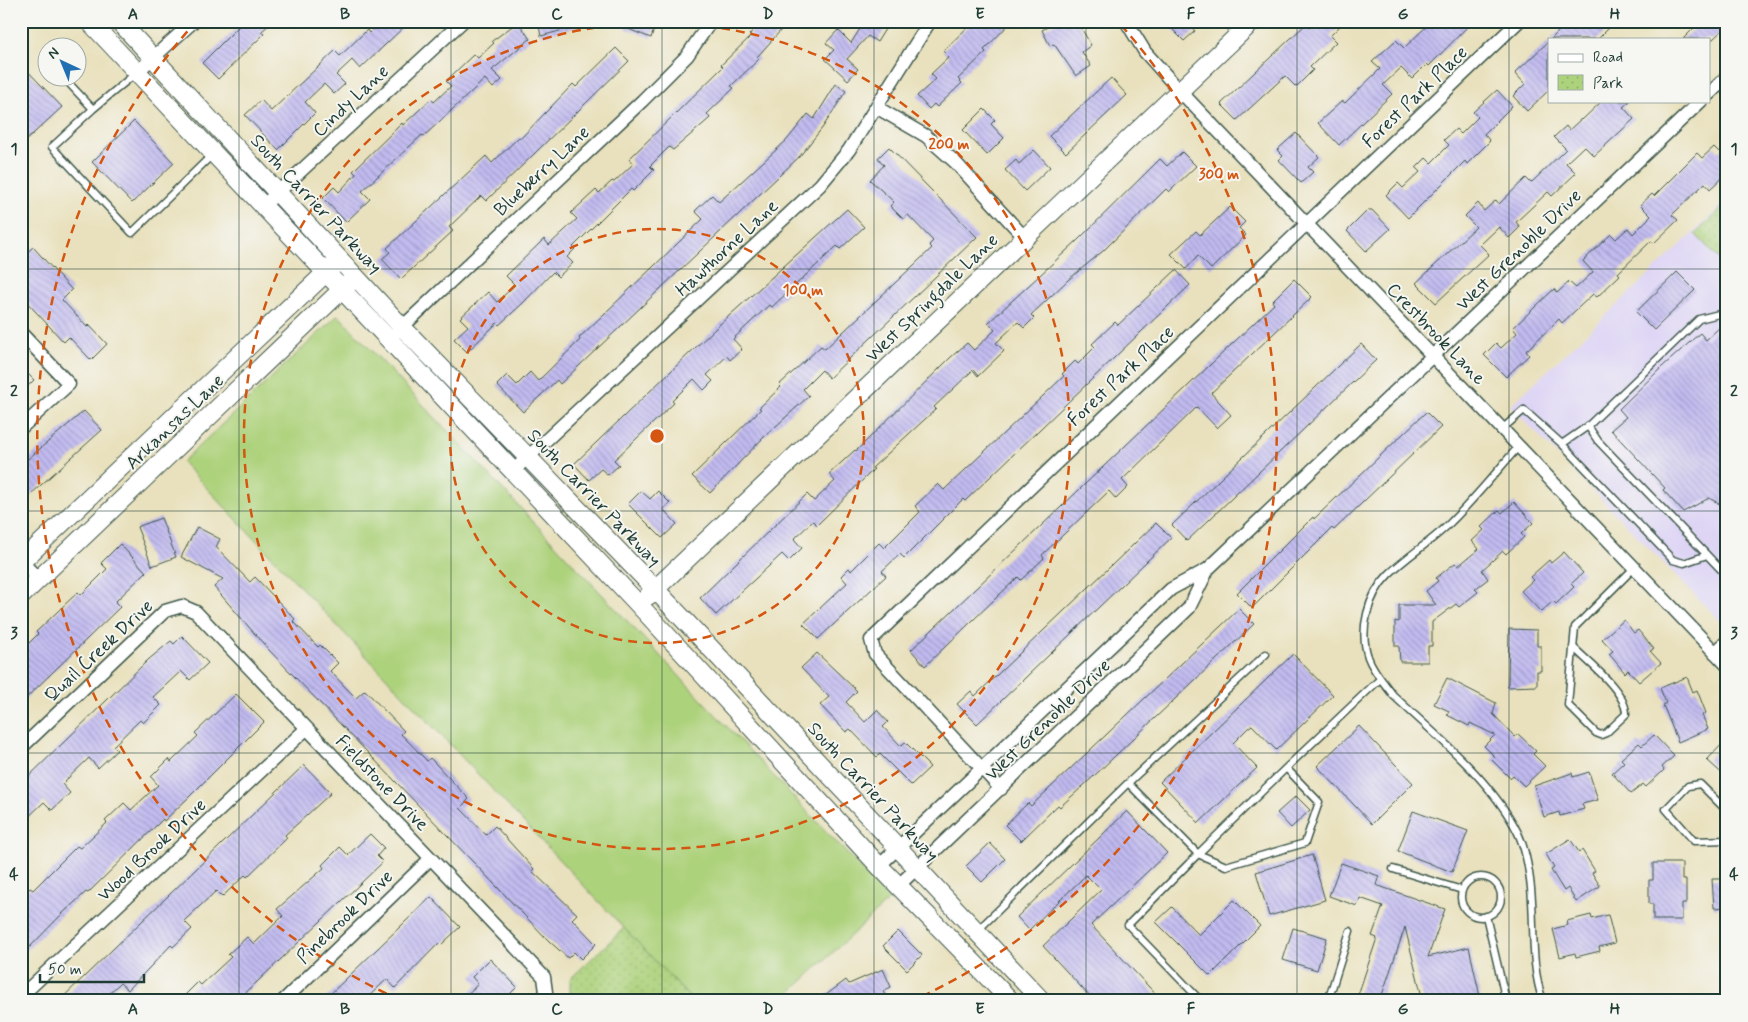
<svg xmlns="http://www.w3.org/2000/svg" width="1748" height="1022" font-family="Mynerve,sans-serif">
<style>
.built{fill:#ded5f5}
.grass{fill:#add27c;stroke:#668858}
.park{fill:url(#park-dots);stroke:#668858}
.building{fill:url(#building-back-hatch)}
.lines{fill:none;stroke-linecap:round;stroke-linejoin:round}
.lane-casing{stroke:#3d5649;stroke-width:9}
.street-casing{stroke:#3d5649;stroke-width:15}
.secondary-casing{stroke:#3d5649;stroke-width:20}
.lane{stroke:#fff;stroke-width:6}
.street{stroke:#fff;stroke-width:12}
.secondary{stroke:#fff;stroke-width:18}
.grid{fill:none;stroke:#1f3d34;stroke-width:1;stroke-opacity:0.55}
.ring{fill:none;stroke:#d45610;stroke-width:2.5;stroke-dasharray:9 6}
.labels{text-anchor:middle;stroke-width:4;stroke-linejoin:round;paint-order:stroke}
.street-label{font-size:19px;fill:#1f3d34;stroke:#f6f6f2}
.centre{fill:#d45610;stroke:#f6f6f2;stroke-width:2.5}
.ring-label{font-size:15px;text-anchor:middle;font-weight:bold;fill:#d45610;stroke:#f6f6f2;stroke-width:4;stroke-linejoin:round;paint-order:stroke}
.neatline{fill:none;stroke:#1f3d34;stroke-width:2}
.grid-label{font-size:16px;text-anchor:middle;font-weight:bold;fill:#1f3d34}
</style>
<defs>
<pattern id="park-dots" width="8" height="8" patternUnits="userSpaceOnUse" patternTransform="scale(1.25)"><rect width="8" height="8" fill="#add27c"/><path d="M2 2h.1M6 6h.1" fill="none" stroke="#94b56c" stroke-width="1.8" stroke-linecap="round"/></pattern>
<pattern id="building-back-hatch" width="6" height="6" patternUnits="userSpaceOnUse" patternTransform="scale(1.25)"><rect width="6" height="6" fill="#c2bbf1"/><path d="M-1 5l2 2M0 0l6 6M5-1l2 2" fill="none" stroke="#9d99c4"/></pattern>
</defs>
<rect width="100%" height="100%" fill="#f6f6f2"/>
<filter id="ink" filterUnits="userSpaceOnUse"><feTurbulence type="fractalNoise" baseFrequency=".02" numOctaves="2"/><feDisplacementMap in="SourceGraphic" scale="10" xChannelSelector="R" yChannelSelector="G"/><feConvolveMatrix kernelMatrix="1 2 1 2 8 2 1 2 1" color-interpolation-filters="sRGB"/></filter>
<filter id="wash" filterUnits="userSpaceOnUse"><feTurbulence type="fractalNoise" baseFrequency=".0096" numOctaves="4" result="noise"/><feDisplacementMap in="SourceGraphic" scale="20" xChannelSelector="R" yChannelSelector="G"/><feGaussianBlur stdDeviation="1.12" result="paint"/><feColorMatrix in="noise" values="0 0 0 0 0 0 0 0 0 0 0 0 0 0 0 0 0 1.4 0 .05"/><feComposite in="paint" operator="in"/></filter>
<g filter="url(#wash)">
<rect width="100%" height="100%" fill="#e9e1bd"/>
<!-- built -->
<path class="built" d="M1727 201V621L1723 624 1510 406Z"/>
<!-- grass -->
<path class="grass" d="M338 315 890 899 781 1001H693L182 462Z"/>
<!-- park -->
<path class="park" d="M1727 203V267L1695 234Z
M624 928 693 1001H570V979Z"/>
<g id="blocks">
<!-- building -->
<path class="building" d="M244 21H273L261 32 264 34 218 79 202 63Z
M381 21H410L360 69 352 60 336 75 345 84 334 94 324 84 305 102 315 113 278 150 245 115 261 100 271 111 335 51 340 56 367 30 369 33Z
M538 21H582V25L541 36Z
M608 21H657L651 38Z
M761 21H789L757 57 759 59 731 86 734 88 707 114 710 118 673 150 669 147 650 166 654 170 633 191 631 189 573 247 575 249 567 257 573 263 558 277 553 272 522 304 499 325 497 323 467 352 454 339 468 326 460 318 488 292 497 302 515 285 506 276 544 239 549 245 577 219 571 213 596 190 599 193 612 181 614 182 633 164 629 159 723 67 721 65 751 36 749 35Z
M865 21H890L877 42 868 36 847 59 858 69 848 80 825 59 834 50 826 43 838 30 851 43Z
M974 21H1012L984 50 986 52 958 79 962 83 937 107 934 104 929 109 917 96 936 79 931 74 949 57 943 51Z
M1059 21H1077L1091 45 1082 52 1091 66 1076 76 1054 44 1050 46 1042 30Z
M1164 21H1186L1195 31 1184 41Z
M1315 21H1345L1330 36 1336 42 1310 67 1313 70 1296 87 1285 76 1237 120 1221 104 1306 24 1309 27Z
M1432 21H1473L1429 66 1427 64 1412 79 1401 68 1383 85 1392 94 1339 145 1318 123 1342 101 1345 103 1380 69 1372 62 1396 40 1404 48Z
M1569 21H1616L1598 39H1551Z
M1701 21H1727V26L1713 39H1683Z
M518 22 530 39 492 70 502 80 493 88 485 79 424 136 422 135 395 160 362 191 370 199 346 222 323 198 334 187 339 192 356 174 353 171 402 123 403 125 431 99 434 102 451 86 446 81 474 54 478 58 494 43 492 41Z
M1549 41V90L1527 111 1513 96 1525 84 1515 73Z
M616 48 629 61 486 201 481 196 449 227 453 231 401 279 382 259 390 252 387 248 486 156 492 163 519 137 521 138 573 84 576 87Z
M21 64 62 107 21 145Z
M1111 78 1127 95 1066 153 1049 136Z
M836 84 846 91 823 127 799 157 560 384 557 380 523 412 497 385 507 375 517 385 530 372 538 381 580 340 579 338 703 219 695 211 712 195 719 202 787 140 808 114 814 119Z
M1497 90 1512 106 1484 134 1490 141 1467 164 1465 161 1408 218 1386 195 1398 183 1403 188 1420 172 1416 168 1426 158 1431 163 1449 145 1444 140 1456 129 1461 134 1478 117 1473 112Z
M1602 101H1630L1623 107 1634 119 1594 156 1584 146 1566 163 1576 173 1552 196 1548 192 1516 222 1520 227 1509 238 1499 227 1480 245 1489 254 1436 303 1416 283 1476 227 1465 216 1478 203 1484 211 1496 200 1499 204 1526 178 1531 183 1566 149 1554 137 1566 126 1569 130 1581 119 1582 120Z
M984 109 995 120 991 124 1004 138 987 155 963 130Z
M134 121 174 163 132 203 92 162Z
M1296 133 1319 157 1308 167 1313 172 1301 183 1279 160 1283 156 1277 150Z
M1727 145V173L1710 189 1705 183 1672 215 1678 220 1654 243 1651 241 1618 273 1620 275 1597 297 1593 294 1562 323 1559 319 1526 351 1529 355 1506 377 1484 355 1496 343 1501 348 1517 333 1513 328 1554 289 1557 293 1569 282 1576 288 1593 272 1583 261 1611 234 1616 239 1628 228 1633 234 1651 216 1640 205 1652 194 1654 196 1697 153 1702 158 1714 147 1719 152Z
M889 147 977 237 829 378 822 370 803 389 809 396 764 437 710 493 692 476 761 409 759 408 781 387 779 385 821 346 825 349 932 248 929 245 933 241 908 215 903 219 890 206 894 202 870 180 884 165 878 158Z
M1034 150 1050 167 1025 191 1005 170 1016 160 1019 164Z
M1182 152 1196 166 1169 192 1166 189 1103 251 1068 280 1031 315 1034 318 1024 328 1018 322 996 343 1004 351 978 376 973 370 934 407 936 409 872 468 874 469 817 525 813 521 794 539 802 548 789 561 782 554 716 615 700 598 807 494 814 501 835 481 829 474 855 450 856 451 950 358 967 343 974 350 995 330 988 323 1079 239 1160 159 1167 166Z
M1230 207 1245 222 1239 228 1246 235 1211 269 1198 256 1186 269 1171 254 1196 231 1200 235Z
M847 209 864 227 840 249 837 246 772 307 769 305 733 339 742 349 730 360 727 356 707 375 713 381 704 390 694 379 672 401 674 403 614 460 619 465 608 475 601 469 589 480 574 464 719 325Z
M1368 210H1372L1390 229 1366 251 1347 231Z
M33 247 72 290 62 300 87 327 89 325 107 344 91 360 69 337 64 342 21 296V258Z
M1176 270 1190 285 965 501 963 499 904 558 900 554 882 571 886 576 818 639 803 624 847 583 841 576 849 568 851 571 879 543 884 548 920 512 915 506 938 484 944 490 1064 376 1062 374 1075 361 1078 364 1095 347 1092 344 1115 322 1118 325Z
M1677 272 1695 290 1654 330 1636 312Z
M1294 279 1312 297 1211 393 1231 415 1217 428 1197 407 1122 480 1128 487 1116 499 1109 491 1042 555 1044 558 1021 580 1018 577 925 666 911 650 1274 304 1272 301Z
M1720 327 1727 333V508L1709 498 1683 512 1663 490 1665 488 1611 430 1626 417 1619 409 1662 367 1700 333 1706 340Z
M1361 344 1376 360 1187 541 1172 525Z
M21 367 34 380 21 393Z
M84 411 102 430 21 503V465Z
M1426 412 1441 427 1334 530 1332 528 1252 608 1237 593 1313 517 1314 519Z
M641 491 650 499 658 491 670 503 663 509 677 524 662 538 628 504Z
M1514 502 1533 523 1521 534 1524 537 1506 554 1503 551 1482 570 1488 579 1475 589 1478 592 1459 607 1456 604 1432 622V646H1428V662H1400L1399 646H1395V621L1399 622V605H1436L1426 591 1438 581 1436 578 1455 563 1458 566 1479 549 1472 541 1484 530 1481 527 1499 510 1502 513Z
M161 518 176 557 152 566 137 527Z
M1156 523 1171 538 977 724 957 704 971 691 975 696Z
M197 527 220 539 216 547 250 582 255 577 295 619 293 621 318 647 320 645 338 663 330 671 356 698 365 690 404 731 401 734 427 761 430 758 469 799 460 808 486 835 495 826 534 869 532 871 577 914 572 919 596 944 581 959 574 952 568 958 549 941 269 650 214 587 223 579 181 557Z
M120 544 146 572 115 602 120 607 21 703V651L38 634 36 632 78 592 81 595 107 569 101 563Z
M1564 552 1583 573 1571 584 1574 587 1556 604 1553 601 1541 612 1521 591 1533 580 1530 577 1549 560 1551 563Z
M1239 609 1254 624 1094 776 1060 807 1058 805 1021 841 1005 825 1028 803 1031 806Z
M1624 620 1634 633 1638 630 1654 649 1650 651 1661 663 1639 682 1628 670 1625 673 1609 654 1613 651 1602 639Z
M1509 629 1537 630V646H1541V671H1537V686L1508 687Z
M182 636 208 663 190 680 181 671 153 697 161 705 143 723 140 720 113 746 117 750 98 768 89 758 62 784 70 793 52 810 44 802 21 824V784L148 660 171 641 174 644Z
M817 653 857 691 846 702 865 722 877 710 888 722 883 727 901 746 905 742 930 767 911 785 880 754 877 757 850 729 846 732 820 705 829 697 801 668Z
M1293 654 1333 695 1276 750 1252 725 1248 728 1233 743 1257 768 1199 823 1160 782Z
M1687 677 1693 692 1697 690 1706 713 1702 715 1708 729 1678 742 1663 705 1666 703 1660 688Z
M1447 678 1496 703 1493 714 1515 737 1518 734 1536 751 1533 754 1545 766 1524 786 1513 775 1510 778 1492 760 1495 757 1484 746 1495 735 1470 723 1469 726 1447 715 1449 711 1434 704Z
M236 694 264 722 187 799 164 821 163 819 88 893 86 892 63 913 27 950 21 945V897L30 888 33 890 77 846 80 848 107 823 105 821 124 803 131 810 158 785 151 777 169 759 171 762 198 736 195 733Z
M1359 726 1413 783 1372 824 1317 766Z
M1654 735 1674 756 1662 767 1664 770 1646 787 1643 784 1631 794 1612 773 1624 762 1621 759 1639 743 1642 746Z
M1727 739V778L1707 760Z
M304 765 331 793 285 835 287 838 247 877 245 875 222 897 216 891 184 921 192 929 173 947 171 945 128 990 120 983 101 1001H59Z
M1589 772 1598 800 1582 804 1584 809 1560 816 1559 812 1544 817 1534 786 1572 773 1573 777Z
M1296 796 1310 810 1291 828 1277 813Z
M1127 811 1167 853 1091 925 1162 1001H1094L1043 946 1101 890 1086 875 1029 930 1017 917Z
M1413 811 1468 831 1452 872 1398 851Z
M370 834 384 848 377 856 383 862 237 1001H179L198 982 201 985 231 957 228 954 247 937 254 944 283 916 277 909 324 868 322 865 340 847 348 855Z
M1570 839 1579 852 1582 850 1595 871 1592 873 1600 886 1576 902 1568 888 1564 891 1551 870 1554 868 1546 854Z
M990 843 1005 859 982 882 966 866Z
M1312 855 1325 900 1269 916 1256 872Z
M1341 863 1379 876 1376 885 1445 909 1428 957 1469 947 1481 1001H1423L1405 927 1380 1001H1356L1377 938 1372 936 1383 906 1360 898 1357 906 1329 896Z
M1653 863H1682V880H1686V904H1682V920H1653V904H1649V880H1653Z
M1712 879H1727V907L1714 908Z
M431 897 460 927 441 945 439 943 395 988 387 979 364 1001H323Z
M1234 900 1260 926 1210 976 1156 922 1172 907 1199 935Z
M1591 915 1592 919 1608 915 1615 943 1599 947 1600 951 1576 957 1575 953 1560 957 1553 929 1568 925 1567 921Z
M1293 928 1327 938 1317 970 1283 960Z
M898 931 922 955 907 970 883 946Z
M490 959 517 987 503 1001H460L478 984 472 977Z
M883 969 891 987 883 991 888 1001H818L846 980 849 984Z"/>
</g>
</g>
<g filter="url(#ink)">
<use href="#blocks" fill-opacity="0" stroke="#3d5649" stroke-width="1"/>
<g class="lines">
<defs>
<path id="lane" d="M136 73 93 109 52 147 132 233 212 155
M64 78 93 109
M1727 312 1699 319 1588 426 1598 441 1727 576
M1502 429 1524 410 1562 444 1673 560 1684 563 1707 555
M1562 444 1588 426
M1519 446C1497 471 1476 497 1452 521 1433 541 1408 555 1388 575 1368 595 1359 630 1368 657 1373 671 1384 683 1393 695 1435 735 1492 780 1518 833 1526 850 1529 869 1531 888 1535 926 1530 964 1543 1001
M1573 647C1589 663 1626 691 1626 714L1606 733 1601 735 1596 733 1568 705 1575 627 1634 568
M1286 768 1319 802 1305 843 1226 866 1198 854Z
M1286 768 1380 679
M1128 783 1266 654
M1727 811 1700 784 1688 786 1666 809 1694 841 1727 840
M1393 869 1462 890
M1461 897a20 20 0 1 1 40 0a20 20 0 1 1-40 0Z
M1486 916 1506 1001
M977 931 1128 783 1198 854 1128 925 1201 1001
M1328 1001 1350 931"/>
<path id="street" d="M1126 21 1145 52 1180 91 1727 665
M136 73 194 21
M1709 94 1727 77
M876 107 926 136 955 162 1025 238
M263 206 463 21
M397 332 642 101 687 56 711 21
M21 333 69 384 21 428
M513 471 820 185 849 150 930 21
M21 561 39 580
M1715 653 1727 641
M21 748 165 611 182 606 196 612 544 977 546 992 541 1001
M1001 789 875 654 871 640 1519 21
M879 866 1171 589 1208 569 1701 101
M898 886 1189 608 1208 569
M21 996 306 729
M283 1001 430 859"/>
<path id="secondary" d="M89 21 639 605 879 866 1011 1001
M119 21 402 327 655 589 1042 1001
M21 562 335 264
M21 596 350 282
M648 596 1253 21"/>
</defs>
<!-- lane casing -->
<use href="#lane" class="lane-casing"/>
<!-- street casing -->
<use href="#street" class="street-casing"/>
<!-- secondary casing -->
<use href="#secondary" class="secondary-casing"/>
<!-- lane -->
<use href="#lane" class="lane"/>
<!-- street -->
<use href="#street" class="street"/>
<!-- secondary -->
<use href="#secondary" class="secondary"/>
</g>
</g>
<!-- grid -->
<path class="grid" d="M239 21V1001M451 21V1001M662 21V1001M874 21V1001M1086 21V1001M1297 21V1001M1509 21V1001M21 269H1727M21 511H1727M21 753H1727"/>
<!-- distance rings -->
<g class="ring">
<circle cx="657" cy="436" r="207"/>
<circle cx="657" cy="436" r="413"/>
<path d="M400 1000A620 620 0 0 1 193 25M1121 25A620 620 0 0 1 914 1000"/>
</g>
<g class="labels">
<!-- street labels -->
<g class="street-label">
<text transform="translate(1414 96) rotate(-44)" y="7">Forest Park Place</text>
<text transform="translate(350 100) rotate(-43)" y="7">Cindy Lane</text>
<text transform="translate(541 170) rotate(-43)" y="7">Blueberry Lane</text>
<text transform="translate(317 203) rotate(47)" y="7">South Carrier Parkway</text>
<text transform="translate(726 247) rotate(-43)" y="7">Hawthorne Lane</text>
<text transform="translate(1518 249) rotate(-44)" y="7">West Grenoble Drive</text>
<text transform="translate(931 297) rotate(-44)" y="7">West Springdale Lane</text>
<text transform="translate(1437 333) rotate(46)" y="7">Crestbrook Lane</text>
<text transform="translate(1120 375) rotate(-43)" y="7">Forest Park Place</text>
<text transform="translate(174 421) rotate(-44)" y="7">Arkansas Lane</text>
<text transform="translate(595 497) rotate(46)" y="7">South Carrier Parkway</text>
<text transform="translate(98 650) rotate(-43)" y="7">Quail Creek Drive</text>
<text transform="translate(1047 719) rotate(-44)" y="7">West Grenoble Drive</text>
<text transform="translate(383 782) rotate(46)" y="7">Fieldstone Drive</text>
<text transform="translate(874 791) rotate(47)" y="7">South Carrier Parkway</text>
<text transform="translate(151 849) rotate(-43)" y="7">Wood Brook Drive</text>
<text transform="translate(344 916) rotate(-44)" y="7">Pinebrook Drive</text>
</g>
</g>
<circle cx="657" cy="436" r="8" class="centre"/>
<g class="ring-label">
<text x="949" y="149">200 m</text>
<text x="1219" y="179">300 m</text>
<text x="803" y="295">100 m</text>
</g>
<!-- margin -->
<rect width="1748" height="1022" fill="none" stroke="#f6f6f2" stroke-width="55"/>
<!-- legend -->
<rect x="1548" y="38" width="162" height="65" fill="#f6f6f2" stroke="#a0aca6"/>
<rect x="1558" y="54" width="25" height="8" fill="#ffffff" stroke="#a0aca6"/>
<text x="1593" y="62" font-size="15" fill="#1f3d34">Road</text>
<rect x="1558" y="75" width="25" height="15" fill="url(#park-dots)" stroke="#a0aca6"/>
<text x="1593" y="88" font-size="15" fill="#1f3d34">Park</text>
<!-- north arrow -->
<g transform="translate(62 62) rotate(316)"><circle r="24" fill="#f6f6f2" stroke="#a0aca6"/>
<path d="M0-4L9 19L0 12L-9 19Z" fill="#1f6fb2"/>
<text y="-8" font-size="14" font-weight="bold" text-anchor="middle" fill="#1f3d34">N</text>
</g>
<!-- scale -->
<path d="M40 974v8h104v-8" fill="none" stroke="#1f3d34" stroke-width="2.5"/>
<text x="48" y="974" font-size="15" fill="#1f3d34" stroke="#f6f6f2" stroke-width="4" paint-order="stroke">50 m</text>
<rect x="28" y="28" width="1692" height="966" class="neatline"/>
<g class="grid-label">
<text x="133" y="19">A</text>
<text x="345" y="19">B</text>
<text x="557" y="19">C</text>
<text x="768" y="19">D</text>
<text x="980" y="19">E</text>
<text x="1191" y="19">F</text>
<text x="1403" y="19">G</text>
<text x="1615" y="19">H</text>
<text x="14" y="154">1</text>
<text x="1734" y="154">1</text>
<text x="14" y="396">2</text>
<text x="1734" y="396">2</text>
<text x="14" y="638">3</text>
<text x="1734" y="638">3</text>
<text x="14" y="879">4</text>
<text x="1734" y="879">4</text>
<text x="133" y="1014">A</text>
<text x="345" y="1014">B</text>
<text x="557" y="1014">C</text>
<text x="768" y="1014">D</text>
<text x="980" y="1014">E</text>
<text x="1191" y="1014">F</text>
<text x="1403" y="1014">G</text>
<text x="1615" y="1014">H</text>
</g>
</svg>
